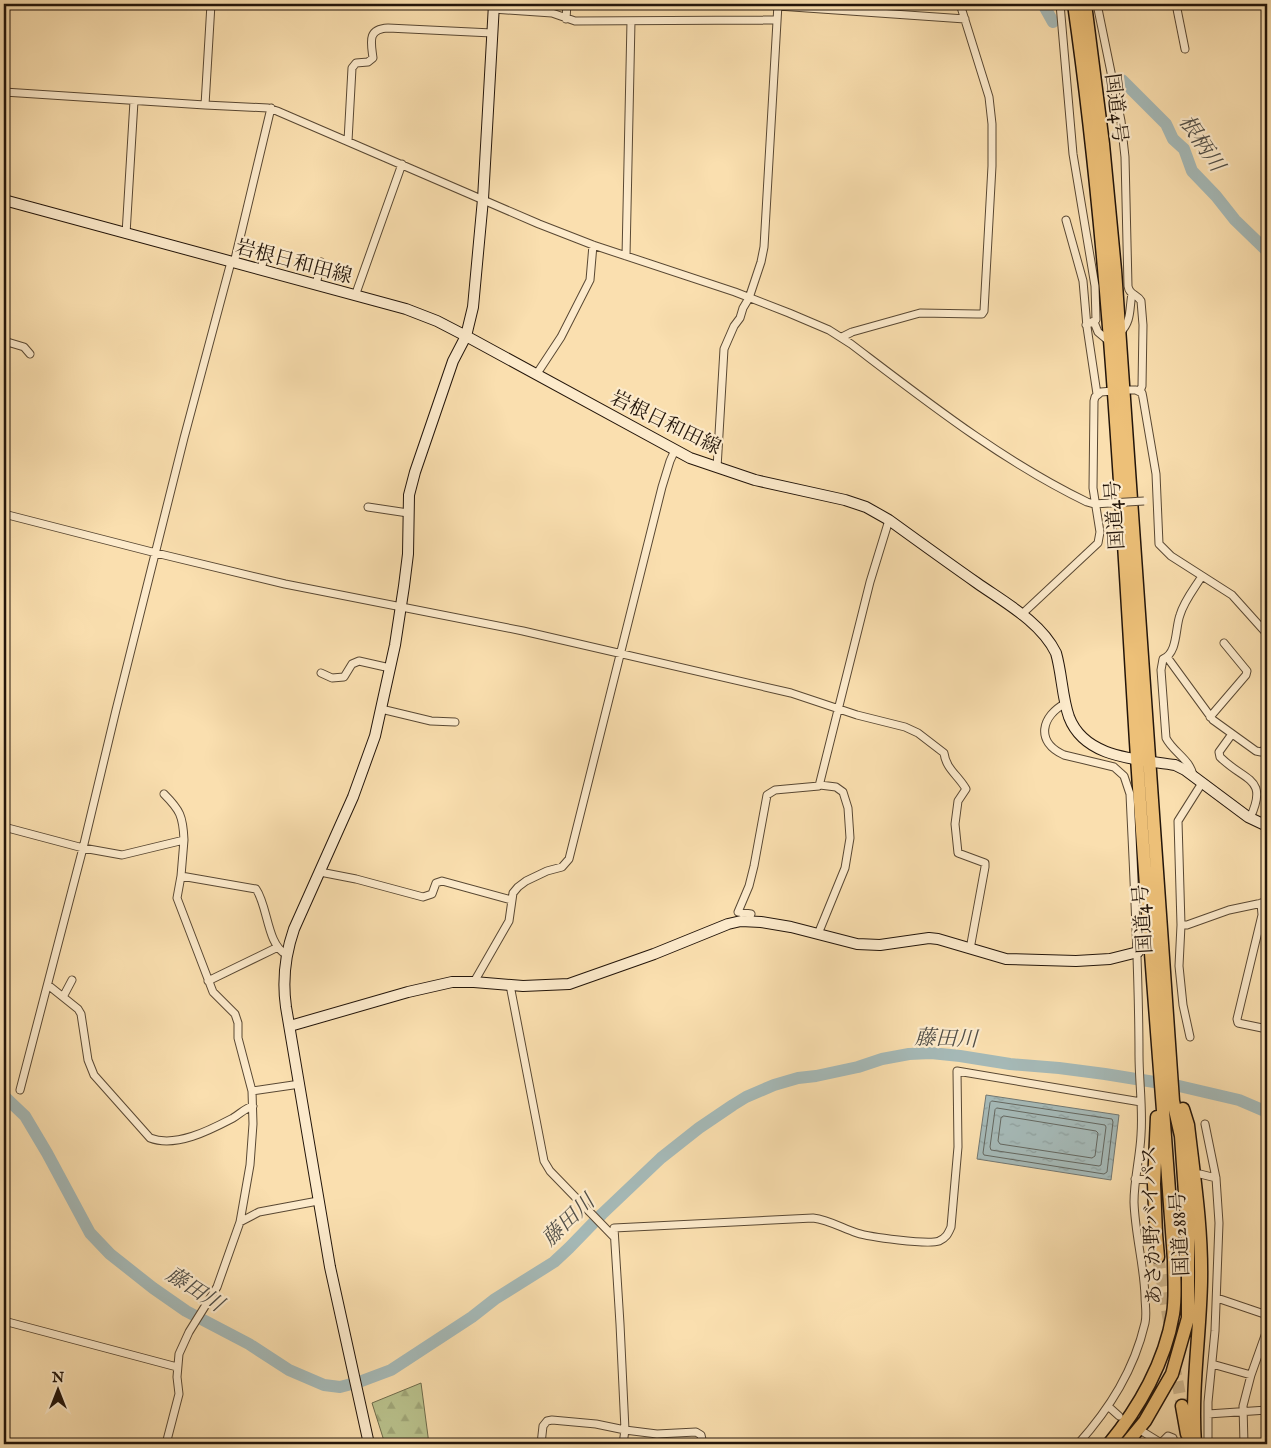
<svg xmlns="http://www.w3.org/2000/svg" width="1271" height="1448" font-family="'IM FELL English','Noto Serif JP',serif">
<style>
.forest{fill:url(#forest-firs);stroke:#6e6c4c}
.water{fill:url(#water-ripples);stroke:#717772}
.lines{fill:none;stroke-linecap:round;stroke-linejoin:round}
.shore{stroke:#646760;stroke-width:1}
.river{stroke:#a5b9b7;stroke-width:12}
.highway-tunnel{stroke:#cfb78e;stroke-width:12;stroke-dasharray:12 6;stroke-linecap:butt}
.street-casing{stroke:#594833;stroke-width:9}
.secondary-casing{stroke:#23150a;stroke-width:12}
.highway-casing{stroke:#23150a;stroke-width:15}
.street{stroke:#fceacb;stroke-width:7}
.secondary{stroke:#fceacb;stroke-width:10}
.highway{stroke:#edc078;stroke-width:12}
.street-bridge-casing{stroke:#594833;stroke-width:9;stroke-linecap:butt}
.street-bridge{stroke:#fceacb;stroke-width:7}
.labels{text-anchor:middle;stroke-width:4.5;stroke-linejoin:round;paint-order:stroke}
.street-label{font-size:20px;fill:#23150a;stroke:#fceacb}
.water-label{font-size:21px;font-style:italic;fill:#504e47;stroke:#fceacb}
</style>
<defs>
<pattern id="forest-firs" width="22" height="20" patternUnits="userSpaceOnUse" patternTransform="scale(1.25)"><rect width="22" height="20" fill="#bac38e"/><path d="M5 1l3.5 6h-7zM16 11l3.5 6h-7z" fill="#a0a779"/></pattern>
<pattern id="water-ripples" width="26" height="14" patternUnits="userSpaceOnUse" patternTransform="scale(1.25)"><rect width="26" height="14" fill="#a5b9b7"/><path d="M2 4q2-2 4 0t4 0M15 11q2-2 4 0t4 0" fill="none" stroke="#8e9e9c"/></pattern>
</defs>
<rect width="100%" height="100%" fill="#fadfaf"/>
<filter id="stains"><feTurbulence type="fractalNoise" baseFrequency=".004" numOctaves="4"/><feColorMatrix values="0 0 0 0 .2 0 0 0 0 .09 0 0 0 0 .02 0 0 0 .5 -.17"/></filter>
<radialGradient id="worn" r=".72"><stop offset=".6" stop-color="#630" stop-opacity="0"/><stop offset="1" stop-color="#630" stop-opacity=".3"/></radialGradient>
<!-- forest -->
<path class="forest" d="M421 1383 429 1444H385L372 1403Z"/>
<!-- water -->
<path class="water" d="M986 1095 1119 1115 1111 1180 977 1159Z"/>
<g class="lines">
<!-- shore -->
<path class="shore" d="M992 1101 1112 1119 1113 1122 1107 1172 1104 1174 984 1155 983 1153 990 1103Z
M997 1108 1105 1125 1106 1127 1101 1165 1099 1166 991 1150 990 1147 995 1110Z
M1004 1116 1096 1131 1098 1133 1095 1156 1092 1158 1000 1144 998 1141 1001 1118Z"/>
<!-- river -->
<path class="river" d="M1043 4 1053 22
M1122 80 1166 124 1173 139 1184 149 1192 171 1216 196 1235 220 1267 251
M4 1096 25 1116 47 1153 90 1233 110 1254 153 1288 186 1311 249 1344 289 1370 324 1385 340 1387 359 1382 391 1370 472 1317 495 1299 554 1262 569 1248 602 1214 661 1158 699 1128 733 1105 746 1097 774 1085 798 1078 816 1076 858 1067 882 1059 909 1054 931 1053 960 1056 1010 1064 1059 1068 1105 1074 1179 1086 1239 1100 1267 1112"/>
<!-- highway-tunnel -->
<path class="highway-tunnel" d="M1158 1257 1170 1327 1173 1359 1182 1406"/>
<defs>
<path id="street" d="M1060 4 1073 154 1095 286 1096 320 1086 325
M1097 4 1121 121 1125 157 1128 286C1129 295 1137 294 1141 301L1143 325 1142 386 1140 391
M1176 4 1185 49
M778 6 965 19
M493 9 552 13 575 21 777 20
M566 19 567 4
M4 92 205 105 268 108 277 111 539 224 593 245 735 292 789 313 829 330 851 344C926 401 1002 461 1087 502L1094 504 1110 503
M205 105 211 4
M4 140 5 135V92
M348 141 352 68 356 63 368 62 373 58C371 42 367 29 388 28L492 33
M1066 220 1083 281 1087 327 1097 394
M126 234 134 101
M626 256 631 21
M234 263 271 108
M260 270 266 255
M316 285 321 262
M355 296 402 164
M1094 322 1098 332 1110 342
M1120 333C1132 321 1129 309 1132 294
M842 337 852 332 920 313 977 314H982L984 311 992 166V124L989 97 960 4
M4 341 24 347 30 354
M536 375 561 337 590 280 593 245
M1124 390H1136L1142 393 1143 398 1156 474 1159 544 1171 556 1232 595 1267 634
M717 468 724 349 734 326 740 318 743 308 749 298 761 262 764 247 778 4
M368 507 408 513
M4 514 156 553 285 584 523 631 791 693 857 715 905 727 918 733 944 753C946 769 958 775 966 789L958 801 955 824 958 853 985 863V867L970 949
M1021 615 1098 543 1100 532 1093 488 1094 401 1095 397 1101 392 1113 391
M1167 657 1213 720 1256 751 1261 752 1264 750 1267 744
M321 673 332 678 344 677 352 664 359 661 390 668
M1066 703C1041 716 1035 742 1064 755L1114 767 1124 776 1130 794C1134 881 1139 968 1139 1055 1139 1082 1143 1108 1141 1135 1140 1157 1134 1179 1134 1202 1135 1234 1144 1265 1145 1296 1145 1305 1147 1314 1145 1323 1134 1370 1110 1408 1078 1444
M381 709 431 721 455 722
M1210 717 1246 675 1247 671 1224 643
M1232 734 1219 752 1220 757C1245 782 1269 777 1250 818
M1193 776C1191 760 1173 752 1166 738L1161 670 1163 659C1178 653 1175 628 1180 615 1184 601 1194 589 1202 576
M164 794C180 810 183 816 184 840
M4 827 83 848 122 855 184 840 181 876 177 898 213 992 235 1014 238 1023V1038L252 1091 253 1124 250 1165 240 1222 217 1287 189 1332 179 1354 177 1377 179 1394 166 1444
M320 872 356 879 423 897 432 894 436 883 442 881 511 900
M181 876 256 889C268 906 267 945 286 954
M1261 903 1262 915 1237 1019 1238 1023 1267 1029
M748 921 751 914 738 912 749 886 754 866 767 795 775 790 819 786 870 582 889 520
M1181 925H1187L1229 910 1267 902
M818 934 845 868 850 838 848 808 843 792 836 787 820 785
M208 981 278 947
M474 982 509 921 513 893 518 887 526 881 547 871 562 867 569 859 662 487 670 461 675 450
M48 985 78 1009 81 1014 88 1060 94 1075 150 1138C176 1148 210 1130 233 1118 240 1114 245 1108 253 1106
M510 985 544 1161 550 1171 614 1237
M63 997 72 980
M1190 1037 1183 1005 1179 966 1181 925 1178 821 1202 783
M20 1090 83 848 116 710 184 438 231 262
M252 1091 300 1084
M1205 1124 1216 1178 1219 1223 1215 1331 1208 1402V1444
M1200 1174 1216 1178
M1135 1179 1151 1180
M240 1222 259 1212 318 1201
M1217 1298 1267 1315
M4 1321 177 1367
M1212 1364 1251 1375
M1109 1407 1119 1416
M1208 1414 1267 1410
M1140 1430 1161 1443
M541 1444 543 1426 547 1421 552 1420 596 1424 625 1430 657 1434 696 1432 701 1435 703 1444
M623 1444 625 1430 620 1324 614 1228 813 1218C829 1220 842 1228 857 1233 869 1237 928 1245 939 1241 946 1238 948 1234 951 1227L958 1147 957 1071 1141 1102
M1160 1444 1168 1436 1173 1438 1175 1444
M1244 1444 1243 1406 1251 1375 1267 1330"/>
<path id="secondary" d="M4 200 406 309 437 321 466 336 690 458 755 480 845 500 866 507 889 520C918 541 947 562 977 583 1004 602 1041 622 1056 653 1062 674 1062 697 1069 717 1085 759 1138 759 1175 765L1185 770 1248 817 1267 826
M290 1026 408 992 452 982H474L523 986 569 984 654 954 728 924 741 921 761 922 791 927 857 944 880 945 929 938 938 939 1006 959 1076 961 1110 959 1138 952
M369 1444 330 1267 286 1007C282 979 285 955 294 929L353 797 375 736 395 645 404 586 408 554 409 495 415 472 453 361 466 336 473 307 483 199 494 4"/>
<path id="highway" d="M1074 4C1109 248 1121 496 1136 742 1147 915 1162 1087 1174 1260 1174 1278 1176 1296 1173 1314 1165 1362 1139 1408 1109 1444
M1085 4 1103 144 1115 270 1173 1101 1181 1136 1188 1236V1318L1172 1374 1145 1421 1126 1444
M1183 1109 1188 1125C1194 1177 1202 1228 1201 1281 1200 1335 1191 1390 1195 1444
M1157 1117 1154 1184 1156 1234 1158 1257
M1182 1406 1187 1434"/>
</defs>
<!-- street casing -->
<use href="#street" class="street-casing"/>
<!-- secondary casing -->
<use href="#secondary" class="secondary-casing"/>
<!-- highway casing -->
<use href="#highway" class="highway-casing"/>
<!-- street -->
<use href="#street" class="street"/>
<!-- secondary -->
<use href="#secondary" class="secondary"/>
<!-- highway -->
<use href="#highway" class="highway"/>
<defs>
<path id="street-bridge" d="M1110 503 1144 501"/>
</defs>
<!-- street-bridge casing -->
<use href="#street-bridge" class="street-bridge-casing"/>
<!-- street-bridge -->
<use href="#street-bridge" class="street-bridge"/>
</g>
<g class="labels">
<!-- street labels -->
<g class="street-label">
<text transform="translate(1117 108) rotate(83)" y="7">国道4号</text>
<text transform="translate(294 261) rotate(15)" y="7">岩根日和田線</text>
<text transform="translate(666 422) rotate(26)" y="7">岩根日和田線</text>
<text transform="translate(1114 515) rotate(-94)" y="7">国道4号</text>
<text transform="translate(1142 919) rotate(-94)" y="7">国道4号</text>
<text transform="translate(1151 1225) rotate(-92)" y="7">あさか野バイパス</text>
<text transform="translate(1179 1234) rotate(-93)" y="7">国道288号</text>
</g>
<!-- water labels -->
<g class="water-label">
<text transform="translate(1202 143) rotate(56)" y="7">根柄川</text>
<text transform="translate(946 1038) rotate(2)" y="7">藤田川</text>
<text transform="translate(568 1220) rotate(-44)" y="7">藤田川</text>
<text transform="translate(195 1289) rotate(33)" y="7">藤田川</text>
</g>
</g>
<!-- margin -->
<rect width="1271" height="1448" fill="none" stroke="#fadfaf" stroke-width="20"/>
<rect x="5" y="5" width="1261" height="1438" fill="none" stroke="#23150a" stroke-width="2.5"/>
<rect x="10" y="10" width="1251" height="1428" fill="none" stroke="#23150a"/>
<!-- north arrow -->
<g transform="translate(58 1390)" stroke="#fceacb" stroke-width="4" paint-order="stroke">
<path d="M0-4L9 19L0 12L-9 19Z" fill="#23150a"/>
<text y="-8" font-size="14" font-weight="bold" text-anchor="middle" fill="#23150a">N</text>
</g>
<rect width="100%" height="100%" filter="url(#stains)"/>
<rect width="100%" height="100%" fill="url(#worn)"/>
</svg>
